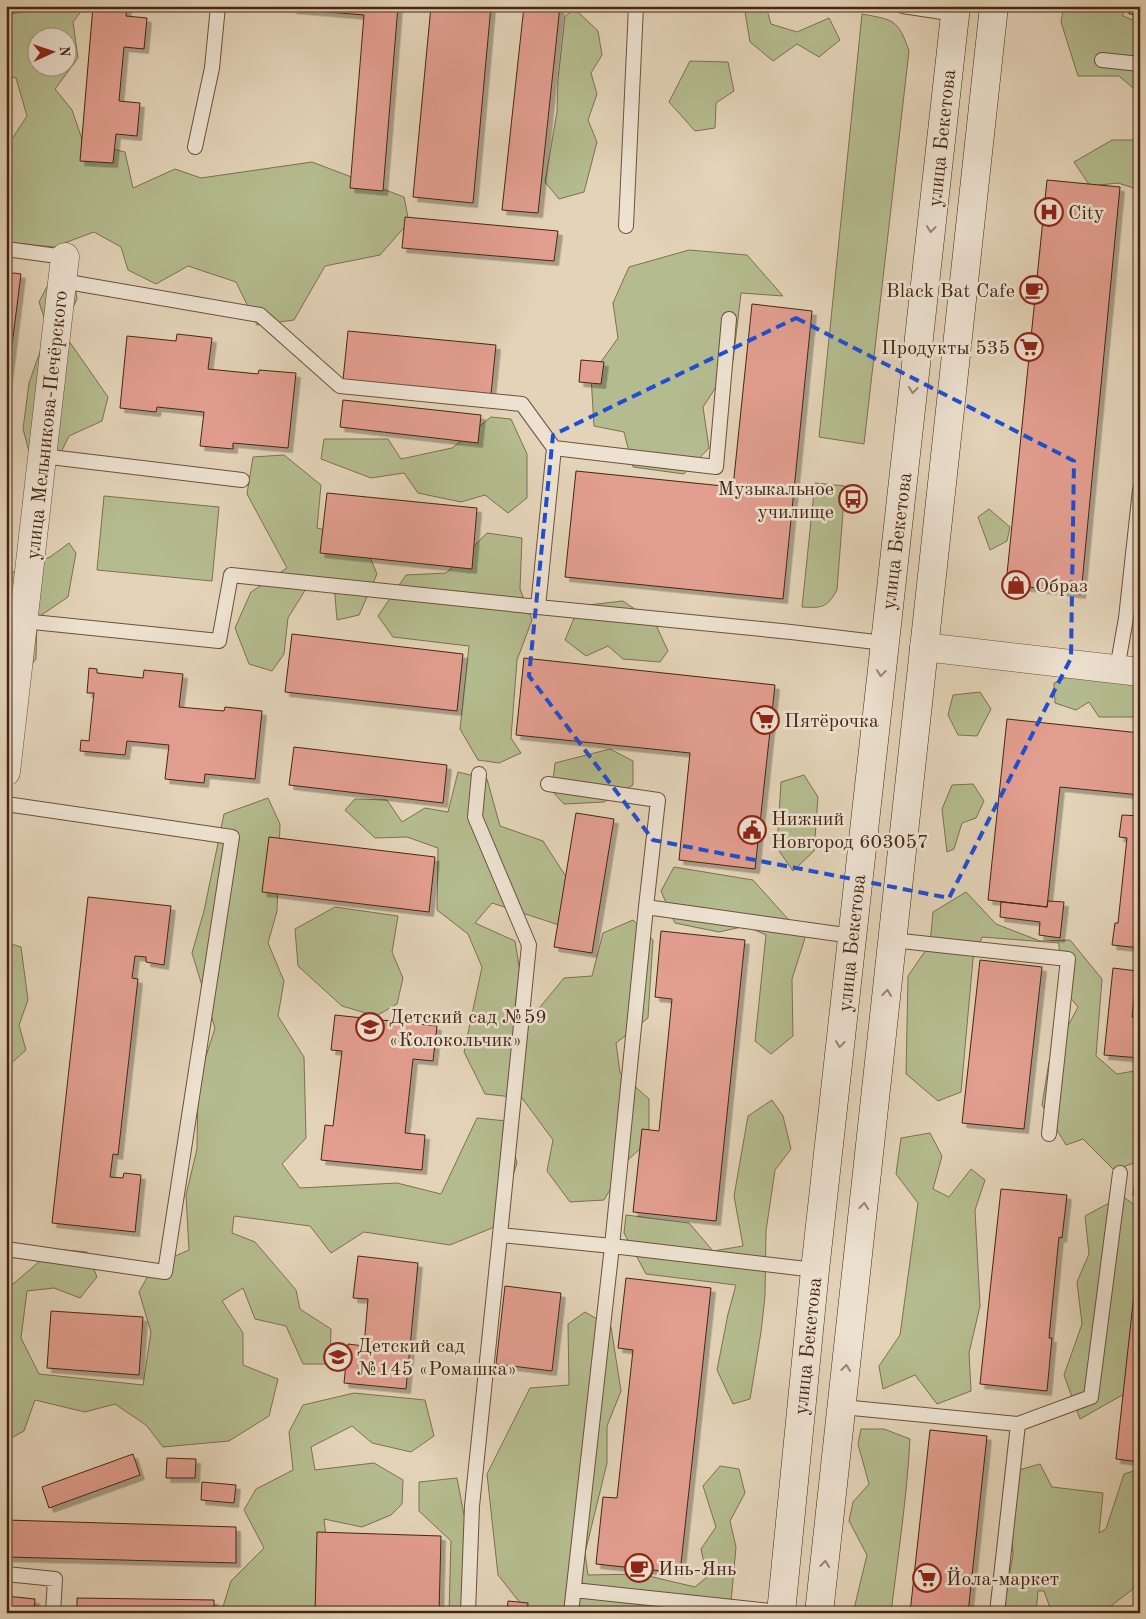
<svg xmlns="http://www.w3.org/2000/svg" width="1146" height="1619" font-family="'Old Standard TT',serif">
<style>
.green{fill:#b4bc8f;stroke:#7e7050;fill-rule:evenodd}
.building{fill:#e29e8f;stroke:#472512;filter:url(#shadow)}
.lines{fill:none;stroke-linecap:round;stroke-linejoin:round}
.service-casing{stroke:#6e503c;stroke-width:16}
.minor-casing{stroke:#6e503c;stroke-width:29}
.secondary-casing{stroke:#472512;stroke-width:29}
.service{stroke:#ede2d1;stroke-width:14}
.minor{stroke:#ede2d1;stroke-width:28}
.secondary{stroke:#ede2d1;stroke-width:28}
.oneway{stroke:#9a8472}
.marked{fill:none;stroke:#1d4ed8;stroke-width:4;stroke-dasharray:10 6;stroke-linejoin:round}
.labels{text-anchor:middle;stroke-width:5;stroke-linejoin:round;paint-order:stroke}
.street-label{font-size:20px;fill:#472512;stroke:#ede2d1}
.poi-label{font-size:20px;fill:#472512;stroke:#ede2d1;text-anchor:start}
</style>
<defs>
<filter id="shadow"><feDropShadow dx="4.5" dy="4.5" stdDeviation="0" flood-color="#0004"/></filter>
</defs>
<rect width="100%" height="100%" fill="#e3d3b8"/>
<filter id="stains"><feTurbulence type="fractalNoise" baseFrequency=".004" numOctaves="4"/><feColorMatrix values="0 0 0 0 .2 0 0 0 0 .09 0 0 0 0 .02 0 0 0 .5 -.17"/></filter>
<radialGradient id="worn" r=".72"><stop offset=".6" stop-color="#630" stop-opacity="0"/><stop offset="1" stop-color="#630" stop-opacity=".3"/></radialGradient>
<!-- green -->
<path class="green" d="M35 6H85L73 22 78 58 55 89 72 110 83 142 125 152 133 188 175 169 201 178 312 162 404 197 409 222 380 255 325 266 294 320 257 325 236 282 188 266 156 284 128 270 121 247 94 232 54 247 14 243 6 247V148L27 116 16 78 6 75V15L33 10ZM38 38H68V68H38Z
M744 6H766L771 24 797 32 829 18 840 40 819 57 797 44 773 61 750 42Z
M1064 6H1122L1123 16 1140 23V94L1119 76H1078L1061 22Z
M575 9 598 31 602 55 591 73 597 94 588 120 597 142 584 192 559 199 545 182 557 112 558 80 565 16Z
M862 14C894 20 898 19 909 51L864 444 819 437Z
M690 61 728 62 734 91 716 103 715 128 695 131 669 102Z
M1112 140H1140V190L1118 183 1090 186 1074 162Z
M689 250 747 255 783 296 741 293 733 361 703 407 709 448 684 474 633 467 624 432 594 426 591 376 618 338 613 303 629 267Z
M55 271 73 274 77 299 62 331 108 397 102 421 69 436 51 473 34 470 23 429 29 383 48 329 39 302Z
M491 417 511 419 527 454V498L508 513 485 495 461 502 418 493 404 473 371 478 321 459 324 439H388L401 459 452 448Z
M284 455 321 485 317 528 362 538 377 574 359 615 337 620 334 584 312 579 288 618 284 654 272 671 249 664 235 628 251 592 287 568 247 494 253 457Z
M815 483 845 486 837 590C827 608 822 608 802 607Z
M104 496 219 507 212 581 97 570Z
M989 509 1010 527 1007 541 990 550 978 517Z
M487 533 522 538 520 589 532 620 517 660 511 738 521 753 499 763 478 760 460 729 469 646 393 637 378 616 406 575 446 573Z
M69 543 76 553 68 597 37 618 36 659 23 676 6 657V614L16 607 9 574 50 557Z
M623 601 655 623 668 651 660 662 623 659 608 646 586 656 565 640 579 606Z
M1140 667V717H1099L1089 702 1076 710 1055 703 1054 683 1080 671Z
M980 692 991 709 977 736 958 735 948 715 953 695Z
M610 749 633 761V785L604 802 564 804 552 791 555 763Z
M458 772 487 779 500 826 543 841 572 886 562 926 492 903 475 923 515 941 520 972 515 1005 536 1012 564 978 592 976 603 933 633 920 653 940 648 1018 616 1043 620 1073 649 1099V1140L626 1162 604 1200 570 1202 547 1171 553 1140 522 1098 485 1094 464 1052 482 967 468 934 437 910 438 848 407 837 375 838 345 810 355 799 387 800 402 822 425 808 448 812Z
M804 775 818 797 814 851 793 871 777 848 781 782Z
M973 784 984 801 976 818 962 823 954 849 947 852 942 809 952 785Z
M268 798 280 824 277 911 268 943 284 981 278 1016 304 1057 306 1138 282 1164 300 1188 397 1183 441 1194 477 1118 506 1121 517 1163 497 1226 450 1245 364 1232 331 1253 310 1226 234 1216 232 1233 255 1242 296 1290 300 1309 331 1329 330 1364H303L286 1326 255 1319 243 1288 222 1301 243 1333V1365L278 1379 269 1416 229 1441 163 1447 146 1425 115 1404 85 1412 35 1400 24 1431 6 1441V1290L54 1249 87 1252 97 1277 80 1298 54 1288 27 1291 21 1338 39 1374 143 1385 151 1332 139 1292 154 1265 189 1250 186 1195 197 1149 198 1081 215 1028 192 953 204 911 224 814Z
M674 867 753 880 805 938 792 979 793 1036 771 1054 755 1041 766 935 746 926 719 932 675 923 661 891Z
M966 892 996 924 1040 941 1070 940 1102 979 1096 1056 1117 1074 1140 1070V1161L1114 1170 1083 1139 1066 1145 1042 1105 1049 1062 1078 1007 1060 985 1059 943 982 937 973 959 961 1092 938 1101 906 1074 908 976 930 944 933 912Z
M335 907 398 916 392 952 403 978 397 1004 376 1016 342 1006 298 966 295 929Z
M8 943 21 947 28 1000 19 1025 26 1050 6 1068V945Z
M772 1100 783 1116 791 1149 775 1170 766 1231 765 1296 761 1332 750 1399 733 1404 717 1370 728 1314 736 1285 646 1274 624 1233 626 1215 689 1223 713 1251 743 1246 734 1196 748 1116Z
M930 1133 942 1156 933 1189 949 1197 971 1169 985 1180 975 1210 980 1306 969 1353 971 1391 937 1404 915 1375 883 1389 879 1366 900 1335 918 1203 896 1174 901 1138Z
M1122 1196 1140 1209V1339L1133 1389 1080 1419 1064 1375 1082 1324 1077 1282 1089 1254 1085 1216Z
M585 1312 611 1327 621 1391 607 1426V1463L585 1553 588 1575 640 1574 695 1587 707 1577 701 1549 716 1527 703 1486 720 1466 739 1469 745 1493 730 1521 736 1547 730 1613H528L498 1575 487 1474 530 1388 569 1385 568 1324Z
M354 1393 425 1400 434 1436 411 1452 372 1443 352 1426 311 1447 315 1470 374 1463 403 1480 402 1504 391 1515 362 1527 324 1519 333 1597 421 1613H226L222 1610 231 1581 264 1548 244 1510 256 1489 293 1470 289 1432 303 1405Z
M861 1429H884L910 1439C907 1497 898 1555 891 1613H853L867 1555 849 1521 853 1502 869 1484 858 1444Z
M1040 1464 1052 1487 1103 1493 1099 1533 1106 1529 1124 1474 1140 1469V1562L1133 1589 1107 1609 1108 1613H1052L1044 1591H1038L1036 1613H1003L1013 1554 1008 1473Z
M457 1478 464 1515 478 1546 472 1604 475 1613H449L451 1541 419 1511V1482Z"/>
<!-- building -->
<path class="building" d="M93 6H127L126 16 147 18 144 49 124 47 119 101 140 103 137 136 116 134 113 163 80 161Z
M292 6H398L383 191 350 188 364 15 292 9Z
M431 6H491L473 203 413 197Z
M524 6H560L538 213 502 210Z
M1130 6H1140V15L1129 14Z
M1047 180 1120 187 1081 594 1006 584Z
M405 217 558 231 554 261 402 248Z
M6 272 21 274 6 393Z
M752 304 812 311 783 599 565 577 576 471 733 487Z
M348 331 496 345 491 394 343 380Z
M177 334 212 338 208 369 258 374 259 370 296 373 288 448 233 443V449L200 446 204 412 157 407 156 412 120 408 127 336 176 341Z
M581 360 604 362 601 384 579 382Z
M343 400 481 415 478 443 340 427Z
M327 493 477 508 472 569 320 553Z
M292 634 463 654 457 711 285 692Z
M524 658 775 685 755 869 679 860 690 753 516 735Z
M89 668 97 669V673L143 678 144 670 183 674 179 707 224 711 225 707 262 711 255 779 205 774 204 783 165 779 169 745 127 741 125 755 80 751 81 740 89 741 94 693H87Z
M1007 719 1140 733V795L1060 787 1047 907 988 900Z
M294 747 447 765 443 803 289 785Z
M576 813 614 819 592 953 554 947Z
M1122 815 1140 816V948L1112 945 1115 923H1118L1127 838 1119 837Z
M269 837 435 857 429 912 262 892Z
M88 897 171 906 164 965 146 962V957L135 956 132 978 138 979 118 1155 113 1154 110 1177 123 1178 124 1173 141 1175 135 1232 52 1223Z
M1048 901 1064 902 1060 938 1039 935 1040 922 1000 917 1001 902 1047 907Z
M661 931 745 940 716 1221 633 1212 642 1129 659 1131 672 999 655 997Z
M980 960 1042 967 1024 1129 962 1123Z
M1113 968 1137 971 1132 1017H1140V1058L1104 1055Z
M335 1015 437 1026 433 1061 413 1059 405 1133 425 1135 422 1170 321 1160 325 1125 333 1126 342 1051 331 1050Z
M1136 1174 1140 1175V1196L1133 1195Z
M1001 1189 1067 1195 1062 1238 1059 1237 1049 1338H1052L1047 1391 980 1384Z
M1140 1239V1462L1116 1459Z
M358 1256 418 1263 406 1389 344 1383 348 1344 364 1346 368 1299 353 1298Z
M626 1278 711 1288 680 1573 596 1564 603 1497 617 1498 633 1350 618 1348Z
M505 1286 561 1293 552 1371 496 1364Z
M51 1311 143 1317 139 1375 47 1368Z
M930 1430 987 1436 968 1613H910Z
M133 1454 140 1475 49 1508 42 1487Z
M167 1458 196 1459 195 1478H166Z
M202 1482 236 1485 234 1503 201 1500Z
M6 1520 236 1527V1563L6 1557Z
M317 1532 441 1536 439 1613H315Z
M6 1596 35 1599 34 1613H6Z
M77 1598 214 1600V1613H77Z
M508 1601 528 1603 527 1613H507Z
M571 1610 620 1613H571Z"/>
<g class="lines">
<defs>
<path id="service" d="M903 6 955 14
M1102 60 1140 64
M195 147 212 68 218 6
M626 226 636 6
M6 249 65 257
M62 281 260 315 340 386 522 404 554 448
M729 319 716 467 554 448 538 607 791 632 884 643
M42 456 242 480
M23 621 219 641 231 575 538 607
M1117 669 1126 618 1140 490
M479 774 475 817 529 945 500 1235
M548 784 658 800 646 907 852 936
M6 804 232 837 165 1272 6 1249
M892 940 1068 959 1049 1134
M842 1407 1018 1424 1091 1397 1120 1173
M6 1574 55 1579 53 1613
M574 1590 781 1612
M468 1613 472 1506 500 1235 612 1246 646 907
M571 1613 612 1246 815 1270
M997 1613 1018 1424"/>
<path id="minor" d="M924 647 1140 672
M6 772 65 257"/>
<path id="secondary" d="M781 1613 815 1270 956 6
M819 1613 994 6"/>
</defs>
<!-- service casing -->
<use href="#service" class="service-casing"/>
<!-- minor casing -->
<use href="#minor" class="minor-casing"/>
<!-- secondary casing -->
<use href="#secondary" class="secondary-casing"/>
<!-- service -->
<use href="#service" class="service"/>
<!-- minor -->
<use href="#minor" class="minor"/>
<!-- secondary -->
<use href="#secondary" class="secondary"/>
</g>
<!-- one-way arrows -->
<defs><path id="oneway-chevron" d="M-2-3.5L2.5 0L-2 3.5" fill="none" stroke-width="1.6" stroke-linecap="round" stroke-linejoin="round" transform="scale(1.25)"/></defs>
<g class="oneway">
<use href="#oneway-chevron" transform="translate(931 229) rotate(96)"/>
<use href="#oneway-chevron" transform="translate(913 390) rotate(96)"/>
<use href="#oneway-chevron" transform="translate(881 673) rotate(96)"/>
<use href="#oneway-chevron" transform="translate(887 993) rotate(-84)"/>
<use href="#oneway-chevron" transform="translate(840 1044) rotate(96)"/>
<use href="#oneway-chevron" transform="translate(864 1206) rotate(-84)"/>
<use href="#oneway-chevron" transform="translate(846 1368) rotate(-84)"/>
<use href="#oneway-chevron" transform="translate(825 1564) rotate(-84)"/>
</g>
<!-- marked area -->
<path class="marked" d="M796 318 1074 461 1071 658 949 898 653 840 529 676 553 435Z"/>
<!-- icons -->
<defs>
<symbol id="hospital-ring" viewBox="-11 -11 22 22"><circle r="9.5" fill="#ede2d1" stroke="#8f2418" stroke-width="1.5"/><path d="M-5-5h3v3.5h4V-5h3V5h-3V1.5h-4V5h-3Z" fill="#8f2418"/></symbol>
<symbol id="cafe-ring" viewBox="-11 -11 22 22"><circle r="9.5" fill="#ede2d1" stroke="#8f2418" stroke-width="1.5"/><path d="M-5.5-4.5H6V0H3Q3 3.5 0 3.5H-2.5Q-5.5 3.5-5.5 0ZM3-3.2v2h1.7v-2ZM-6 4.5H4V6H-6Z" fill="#8f2418"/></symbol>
<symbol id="supermarket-ring" viewBox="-11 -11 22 22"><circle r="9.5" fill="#ede2d1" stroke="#8f2418" stroke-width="1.5"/><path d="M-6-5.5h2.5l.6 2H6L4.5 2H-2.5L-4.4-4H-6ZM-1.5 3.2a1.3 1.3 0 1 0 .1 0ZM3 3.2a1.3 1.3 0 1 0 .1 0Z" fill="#8f2418"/></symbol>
<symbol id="bus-ring" viewBox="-11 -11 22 22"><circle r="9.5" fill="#ede2d1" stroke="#8f2418" stroke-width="1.5"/><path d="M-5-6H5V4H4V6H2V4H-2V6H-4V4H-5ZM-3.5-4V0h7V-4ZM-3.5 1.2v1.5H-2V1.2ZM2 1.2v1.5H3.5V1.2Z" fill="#8f2418"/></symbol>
<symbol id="shop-ring" viewBox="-11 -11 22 22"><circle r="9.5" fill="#ede2d1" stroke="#8f2418" stroke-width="1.5"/><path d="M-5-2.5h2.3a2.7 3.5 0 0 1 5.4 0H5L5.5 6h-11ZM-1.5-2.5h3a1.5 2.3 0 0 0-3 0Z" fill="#8f2418"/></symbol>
<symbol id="civic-ring" viewBox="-11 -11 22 22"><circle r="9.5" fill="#ede2d1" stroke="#8f2418" stroke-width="1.5"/><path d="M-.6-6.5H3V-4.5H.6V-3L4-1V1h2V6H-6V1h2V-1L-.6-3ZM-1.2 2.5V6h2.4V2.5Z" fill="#8f2418"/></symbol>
<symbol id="school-ring" viewBox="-11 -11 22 22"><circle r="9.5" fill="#ede2d1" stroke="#8f2418" stroke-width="1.5"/><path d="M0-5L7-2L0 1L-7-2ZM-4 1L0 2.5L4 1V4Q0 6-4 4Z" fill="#8f2418"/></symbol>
</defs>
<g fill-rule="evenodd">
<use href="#hospital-ring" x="1033" y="196" width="32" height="32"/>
<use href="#cafe-ring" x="1018" y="274" width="32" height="32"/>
<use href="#supermarket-ring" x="1013" y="331" width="32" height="32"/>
<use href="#bus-ring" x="837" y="483" width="32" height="32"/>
<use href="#shop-ring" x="1000" y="569" width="32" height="32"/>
<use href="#supermarket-ring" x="749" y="704" width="32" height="32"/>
<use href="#civic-ring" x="736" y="814" width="32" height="32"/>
<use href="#school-ring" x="354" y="1011" width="32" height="32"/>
<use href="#school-ring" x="322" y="1341" width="32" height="32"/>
<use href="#cafe-ring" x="623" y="1552" width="32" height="32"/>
<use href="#supermarket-ring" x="911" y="1562" width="32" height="32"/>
</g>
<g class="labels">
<!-- street labels -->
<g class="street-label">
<text transform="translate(941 138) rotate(-84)" y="7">улица Бекетова</text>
<text transform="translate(46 425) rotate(-84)" y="7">улица Мельникова-Печёрского</text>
<text transform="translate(896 541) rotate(-83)" y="7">улица Бекетова</text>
<text transform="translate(851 943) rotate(-84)" y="7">улица Бекетова</text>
<text transform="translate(807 1346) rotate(-84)" y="7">улица Бекетова</text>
</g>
<!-- poi labels -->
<g class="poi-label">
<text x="1068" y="219">City</text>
<text x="1015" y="297" text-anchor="end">Black Bat Cafe</text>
<text x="1010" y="354" text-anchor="end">Продукты 535</text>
<text x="834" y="495" text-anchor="end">Музыкальное<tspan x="834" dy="23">училище</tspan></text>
<text x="1035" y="592">Образ</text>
<text x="784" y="727">Пятёрочка</text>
<text x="771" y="825">Нижний<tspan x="771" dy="23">Новгород 603057</tspan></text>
<text x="389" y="1023">Детский сад №59<tspan x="389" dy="23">«Колокольчик»</tspan></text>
<text x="357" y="1352">Детский сад<tspan x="357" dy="23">№145 «Ромашка»</tspan></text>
<text x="658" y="1575">Инь-Янь</text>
<text x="946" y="1585">Йола-маркет</text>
</g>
</g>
<!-- margin -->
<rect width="1146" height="1619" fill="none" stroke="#e3d3b8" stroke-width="25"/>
<rect x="8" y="8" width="1131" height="1604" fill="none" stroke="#472512" stroke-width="2.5"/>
<rect x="12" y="12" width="1121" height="1594" fill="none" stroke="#472512"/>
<!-- north arrow -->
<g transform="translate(52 52) rotate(87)"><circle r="24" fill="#ede2d1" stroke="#ab9685"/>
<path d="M0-4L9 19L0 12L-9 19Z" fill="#8f2418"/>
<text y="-8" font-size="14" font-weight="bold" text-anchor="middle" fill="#472512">N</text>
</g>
<rect width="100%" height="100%" filter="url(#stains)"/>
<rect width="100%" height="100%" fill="url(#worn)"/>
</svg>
